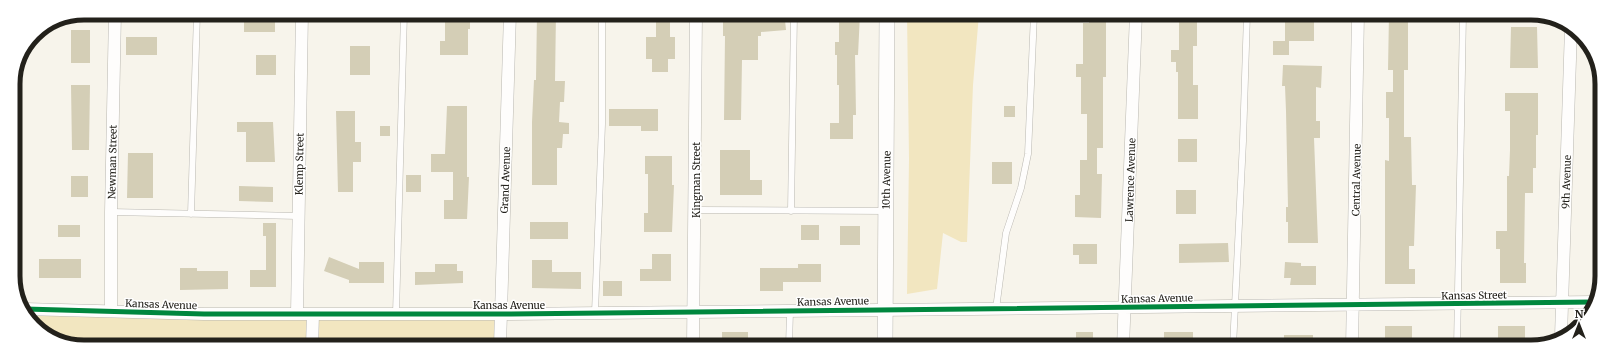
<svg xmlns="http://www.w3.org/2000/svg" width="1615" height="360" font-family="Merriweather,serif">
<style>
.green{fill:#f2e6c0}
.building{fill:#d4ceb6}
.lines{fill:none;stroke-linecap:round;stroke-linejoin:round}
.service-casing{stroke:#bab8b1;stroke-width:7}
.minor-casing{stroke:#bab8b1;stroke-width:13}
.tertiary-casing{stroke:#bab8b1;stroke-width:16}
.service{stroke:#fefdfc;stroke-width:6}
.minor{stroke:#fefdfc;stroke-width:12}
.tertiary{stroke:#fefdfc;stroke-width:15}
.cycleway-casing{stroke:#fff;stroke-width:8}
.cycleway{stroke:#00873e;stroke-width:5}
.labels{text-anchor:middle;stroke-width:3;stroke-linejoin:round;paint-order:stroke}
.street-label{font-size:10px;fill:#23211b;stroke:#fff}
.rim{fill:none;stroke:#23211b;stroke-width:5}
</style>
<rect width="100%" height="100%" fill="#f7f4eb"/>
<!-- green -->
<path class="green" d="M907 14H979L973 85 967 242H961L943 233 937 289 907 294 909 159Z
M25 309 501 314 500 346H70L34 326Z"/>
<!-- building -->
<path class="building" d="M244 13H275V32H244Z
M445 13H470V29H468V55H440V41H445Z
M537 13H556L555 81H565L564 102H560L559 122 569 123V134H563L562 148H557V185H532V122L534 80H536Z
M839 14H860L858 55H855L856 115H853V139H830V123H839V85H837V55H835V42H839Z
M1089 14H1106V77H1103V148H1097V174H1102L1101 218 1075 217V195H1080V160H1087V114H1081V77H1076V64H1083V23H1089Z
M1179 14H1197V46H1193V85H1198V119H1178V72H1176V62H1171V50H1179Z
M1389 14H1408V70H1404V137H1411L1412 185H1416L1414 246H1409V269H1415V284H1385V160L1389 161V118H1386V92H1393V70H1388Z
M656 20H670V37H675V59H668V72H652V59H646V37H656Z
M785 20 786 30 761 32V36H758V60H742L741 120H724L725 36H723V21Z
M1285 21H1314V41H1285Z
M1511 27H1537L1538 68H1510Z
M71 30H90V63H71Z
M126 37H157V55H126Z
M1273 41H1289V55H1273Z
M350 46H370V75H350Z
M256 55H276V75H256Z
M1283 65 1322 66 1321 88 1316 87V121H1320V138H1314L1318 243H1288V222H1286V207H1288L1286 111 1285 86H1282Z
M71 85H90L89 150H72Z
M1505 93H1538V135H1536V168H1533V193H1525L1524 263H1526V283H1500V249H1496V231H1507V176H1509L1510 150V111H1505Z
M447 106H467V177H469L467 219H444V200H453V172H431V154H445Z
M1004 106H1015V117H1004Z
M609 109H658V131H641V126H609Z
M336 111H355V142H361V162H353V192H338Z
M237 122H273L275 162H246V132H237Z
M380 126H390V136H380Z
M1178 139H1197V162H1178Z
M720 150H750V180H762V195H720Z
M128 153H153V198H127Z
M645 156H672V185H674L672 232H644V213H648V174H645Z
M992 162H1012V184H992Z
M406 175H421V192H406Z
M71 176H88V197H71Z
M239 186 273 187V202L239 201Z
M1176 190H1196V214H1176Z
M530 222H568V239H530Z
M263 223H276V287H250V270H266V236H263Z
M58 225H80V237H58Z
M801 225H819V240H801Z
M840 226H860V245H840Z
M1228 243 1229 262 1179 263V244Z
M1073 244H1097V264H1079V255H1073Z
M652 254H671V281H640V269H652Z
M329 257 359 269V262H384V283H349V280L324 271Z
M39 259H81V278H39Z
M532 260H552V272H581V289L532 288Z
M1285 262 1301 263V266H1316V285H1290L1291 278H1284Z
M435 264H457V271H463V283L415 285V272H435Z
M798 264H821V282H783V291H760V268H798Z
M180 268H197V271H228V289L180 290Z
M603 281H622V296H603Z
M1385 326H1412V346H1385Z
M1498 326H1525V347H1507V340H1498Z
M722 332H748V346H722Z
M1076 332H1093V346H1076Z
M1164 332H1193V342H1185V347H1164Z
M1284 335H1313V347H1284Z"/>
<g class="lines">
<defs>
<path id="service" d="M696 210 886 211
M791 211 794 14
M111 212 298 216
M191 214 197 13
M996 309 1006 233 1021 188 1028 154 1034 14
M595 313 602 124V13
M396 314 404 13
M789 346 790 311
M1233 347 1243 141 1247 14
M1457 347 1463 14"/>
<path id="minor" d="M25 309 204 314H511L1594 302
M111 311V212L115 13
M297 314 302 13
M1561 336 1571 28
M312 346 313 314
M500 346 510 13
M693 346 696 14
M1123 347 1136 14
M1352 347 1358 14"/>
<path id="tertiary" d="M885 346 887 14"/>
</defs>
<!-- service casing -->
<use href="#service" class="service-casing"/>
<!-- minor casing -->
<use href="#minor" class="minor-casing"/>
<!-- tertiary casing -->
<use href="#tertiary" class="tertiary-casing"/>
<!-- service -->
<use href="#service" class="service"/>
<!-- minor -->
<use href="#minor" class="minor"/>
<!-- tertiary -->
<use href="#tertiary" class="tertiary"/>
<defs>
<path id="cycleway" d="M25 309 204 314H511L1594 302"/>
</defs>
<!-- cycleway casing -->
<use href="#cycleway" class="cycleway-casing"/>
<!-- cycleway -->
<use href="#cycleway" class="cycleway"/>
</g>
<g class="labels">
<!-- street labels -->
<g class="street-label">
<text transform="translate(112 162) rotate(-89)" y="4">Newman Street</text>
<text transform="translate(299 164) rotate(-89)" y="4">Klemp Street</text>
<text transform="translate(505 180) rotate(-88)" y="4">Grand Avenue</text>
<text transform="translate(696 180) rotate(-90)" y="4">Kingman Street</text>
<text transform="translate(886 180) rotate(-89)" y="4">10th Avenue</text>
<text transform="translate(1130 180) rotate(-88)" y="4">Lawrence Avenue</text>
<text transform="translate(1356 180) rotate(-89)" y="4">Central Avenue</text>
<text transform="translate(1566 182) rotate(-88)" y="4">9th Avenue</text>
<text transform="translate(1474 295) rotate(-1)" y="4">Kansas Street</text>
<text transform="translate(1157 298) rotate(-1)" y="4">Kansas Avenue</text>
<text transform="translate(833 301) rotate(-1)" y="4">Kansas Avenue</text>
<text transform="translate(161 304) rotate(2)" y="4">Kansas Avenue</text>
<text x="509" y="309">Kansas Avenue</text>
</g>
</g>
<!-- crop -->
<path d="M0 0H1615V360H0ZM84 20H1531A64 64 0 0 1 1595 84V276A64 64 0 0 1 1531 340H84A64 64 0 0 1 20 276V84A64 64 0 0 1 84 20Z" fill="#fff" fill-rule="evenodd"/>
<path class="rim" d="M84 20H1531A64 64 0 0 1 1595 84V276A64 64 0 0 1 1531 340H84A64 64 0 0 1 20 276V84A64 64 0 0 1 84 20Z"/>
<!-- north arrow -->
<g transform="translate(1579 324)" stroke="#ffffff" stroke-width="3" paint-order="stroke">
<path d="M0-3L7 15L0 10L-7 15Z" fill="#23211b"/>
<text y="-6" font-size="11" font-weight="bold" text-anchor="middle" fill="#23211b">N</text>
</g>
</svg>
